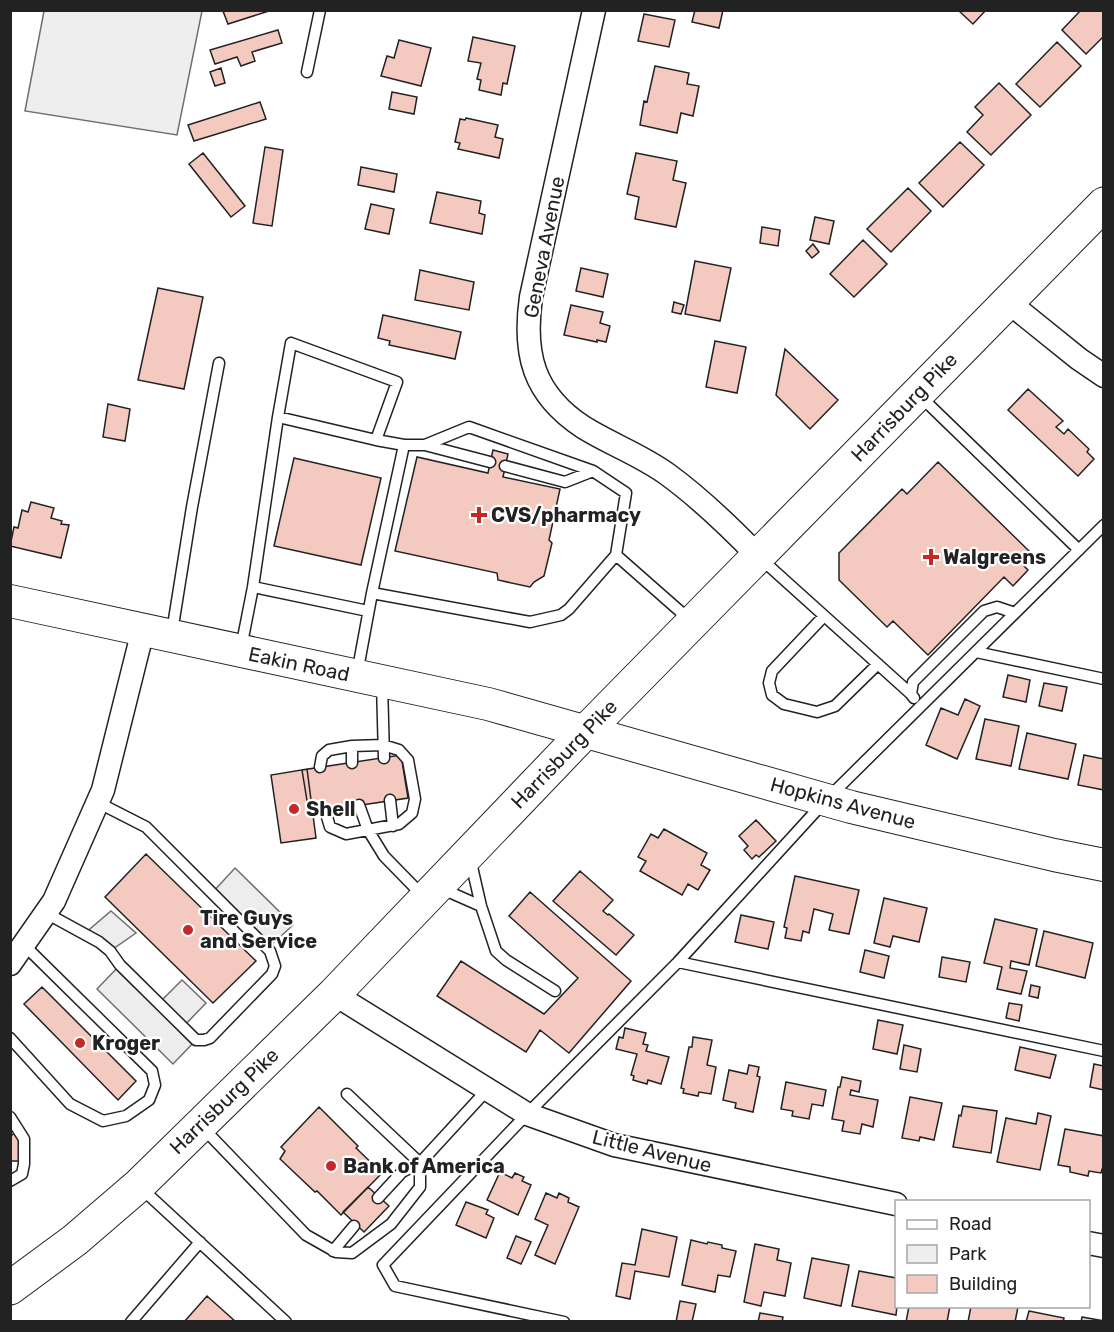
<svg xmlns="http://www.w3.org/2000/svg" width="1114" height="1332" font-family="Rubik,sans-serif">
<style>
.green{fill:#eee;stroke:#6f6f6f;stroke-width:1.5}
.parking{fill:#ededed;stroke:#6f6f6f;stroke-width:1.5}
.building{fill:#f3c9c0;stroke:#222;stroke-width:1.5}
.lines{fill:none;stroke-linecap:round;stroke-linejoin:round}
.lane-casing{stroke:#222;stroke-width:13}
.street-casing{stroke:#222;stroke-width:25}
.secondary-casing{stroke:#222;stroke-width:34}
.primary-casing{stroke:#222;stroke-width:35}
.lane{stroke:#fff;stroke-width:10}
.street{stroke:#fff;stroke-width:22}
.secondary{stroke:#fff;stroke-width:32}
.primary{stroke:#fff;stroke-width:33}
.poi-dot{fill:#c62828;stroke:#fff;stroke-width:2}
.labels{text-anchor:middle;stroke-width:4.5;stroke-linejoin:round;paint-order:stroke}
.street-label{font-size:20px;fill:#222;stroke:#fff}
.poi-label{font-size:20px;font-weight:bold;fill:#222;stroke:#fff;text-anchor:start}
</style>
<rect width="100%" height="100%" fill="#fff"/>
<!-- green -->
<path class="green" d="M44 11H202L177 135 25 111Z"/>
<!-- parking -->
<path class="parking" d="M235 868 293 925 267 949 212 893Z
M111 911 136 933 110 951 84 934Z
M120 965 159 1003 182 980 206 1003 183 1027 196 1040 173 1064 97 989Z"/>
<!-- building -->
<path class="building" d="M225 10H272L228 24 223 11Z
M695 10H723L719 28 692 22Z
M958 10H986L973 24Z
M1081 10H1104V36L1086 54 1062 30Z
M644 14 675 20 669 47 638 41Z
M278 30 282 43 252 52 255 61 241 66 237 57 215 64 210 50Z
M473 37 515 46 507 84 503 83 501 95 479 90 481 80 477 79 481 63 468 61Z
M399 40 431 48 421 86 381 76 387 56 394 58Z
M1057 42 1081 66 1040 107 1016 84Z
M655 66 689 73 687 84 699 86 693 116 681 113 677 133 640 125 644 101 647 102Z
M221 68 225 83 215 86 210 72Z
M999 83 1031 115 991 155 967 132 983 115 975 107Z
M392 92 417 97 414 114 389 109Z
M260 102 266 119 194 141 188 125Z
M466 118 498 125 495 137 503 139 499 158 458 149 460 143 455 142 460 119 465 120Z
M960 142 984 165 943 207 919 183Z
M265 147 283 150 272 226 253 223Z
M203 153 245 206 231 217 189 164Z
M636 153 677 161 673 180 686 183 676 227 635 219 639 197 627 194Z
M361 167 397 174 394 192 358 185Z
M908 188 931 211 891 252 867 229Z
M437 192 481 201 479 213 485 215 482 234 430 223Z
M371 204 394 209 389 234 365 229Z
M815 217 834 221 829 244 810 240Z
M762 227 780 230 778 246 760 243Z
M863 240 887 264 854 297 830 274Z
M813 244 819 252 812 258 806 251Z
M695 261 731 268 720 321 685 314Z
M581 268 608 274 603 297 576 291Z
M420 270 474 282 469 310 415 300Z
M158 288 203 297 184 389 138 380Z
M674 302 684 305 681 314 672 312Z
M571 305 603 312 600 323 610 326 606 342 597 340V342L564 335Z
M383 315 461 332 455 359 389 345 390 341 378 338Z
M715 341 746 347 737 393 706 387Z
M785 349 838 400 810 429 776 395Z
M1028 389 1063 421 1056 427 1064 434 1068 429 1089 449 1087 452 1094 459 1078 476 1008 410Z
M108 404 130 409 125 441 103 437Z
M493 450 508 454 503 477 560 489 549 540 552 543 544 576 534 582 530 587 498 580 497 573 395 551 417 457 488 473Z
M294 458 381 478 361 565 274 546Z
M938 462 1029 551 1019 561 1028 570 1013 586 1004 577 928 655 893 621 887 627 839 580V553L902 489 907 494Z
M31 502 54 508 51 518 62 521 61 524 69 525 61 558 10 546 14 527 18 528 22 510 28 512Z
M1008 675 1030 680 1026 702 1003 697Z
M1044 683 1067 687 1062 711 1039 706Z
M965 699 980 706 957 759 926 745 941 708 958 715Z
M985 719 1019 726 1011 766 976 759Z
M1027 733 1076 744 1068 779 1019 769Z
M401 755 408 798 309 813 302 770Z
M1084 755 1104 759V790L1078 785Z
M307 769 316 838 281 843 271 775Z
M756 820 776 841 759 857 756 855 752 859 744 850 748 846 739 836Z
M664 829 707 853 701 865 710 870 698 890 688 884 682 895 640 871 646 861 638 857 651 834 658 838Z
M146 854 256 961 213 1003 105 897Z
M580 871 613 900 603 911 608 915 609 914 634 935 616 955 553 901Z
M795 876 859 890 849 934 829 930 833 914 814 909 809 933 803 931 801 941 785 938 787 928 784 927Z
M530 892 631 981 569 1053 540 1030 526 1052 437 996 461 961 544 1014 578 978 509 916Z
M884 898 927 908 919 942 893 936 890 947 874 943Z
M741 915 774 922 768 949 735 942Z
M995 919 1037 929 1029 965 1011 961 1010 968 1027 971 1021 994 997 989 1002 967 984 963Z
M1044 931 1093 943 1085 978 1036 966Z
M865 950 889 956 884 978 860 972Z
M942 957 970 962 966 982 939 977Z
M1031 985 1040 987 1038 998 1029 996Z
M42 987 136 1081 118 1100 24 1004Z
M1009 1003 1022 1005 1019 1021 1006 1018Z
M878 1020 903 1025 897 1054 873 1049Z
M625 1028 646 1033 643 1044 648 1045 646 1051 669 1057 661 1084 648 1080 647 1084 633 1080 634 1076 631 1075 637 1054 616 1049 619 1037 623 1038Z
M693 1037 712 1040 707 1065 716 1067 711 1094 699 1092 698 1096 683 1093 684 1089 681 1088 689 1047H692Z
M904 1045 921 1049 917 1072 900 1069Z
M1020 1047 1056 1055 1050 1078 1015 1070Z
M1094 1064 1104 1066V1090L1090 1087Z
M749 1065 759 1067 757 1076 760 1077 753 1112 735 1108 736 1103 723 1100 729 1070 747 1074Z
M842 1077 861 1081 859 1092 851 1090 850 1095 878 1100 873 1127 862 1124 860 1134 842 1131 844 1121 832 1119 838 1087H840Z
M786 1082 826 1090 823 1106 812 1104 809 1119 792 1116 793 1111 781 1109Z
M910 1097 942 1103 934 1140 920 1137 919 1141 902 1138Z
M963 1106 997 1111 991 1153 953 1147 959 1115 961 1116Z
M319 1107 358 1146 356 1148 382 1173 341 1215 317 1191 315 1192 280 1159 285 1151 281 1147Z
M1038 1113 1051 1116 1040 1170 997 1162 1006 1118 1036 1124Z
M1065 1129 1104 1136V1163L1101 1173 1089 1171 1088 1176 1070 1172V1167L1058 1165Z
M16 1132 20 1142 19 1161H10V1133L12 1135Z
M500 1172 512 1178 515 1173 524 1177 522 1181 531 1185 518 1215 487 1200Z
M368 1187 389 1206 364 1232 343 1212Z
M546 1193 557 1198 559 1193 569 1198 568 1202 579 1207 555 1264 535 1255 548 1225 535 1219Z
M466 1202 488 1210 486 1214 494 1218 486 1238 456 1225Z
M642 1229 677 1237 669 1277 635 1271 630 1299 616 1296 622 1263 635 1265Z
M516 1236 531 1242 521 1264 507 1258Z
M691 1240 707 1244 708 1242 722 1245V1248L736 1251 730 1277 718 1275 715 1292 682 1285Z
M755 1244 779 1249 777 1260 791 1263 785 1296 764 1292 761 1306 744 1302Z
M812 1258 849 1265 841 1306 804 1298Z
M859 1271 896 1278 897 1306 896 1315 852 1306Z
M207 1296 236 1322H184Z
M680 1301 696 1304 692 1322H676Z
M909 1306H950L947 1322H906Z
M971 1306H1015L1018 1307 1015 1322H968Z
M1029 1311 1064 1318 1063 1322H1026Z
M760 1313 783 1317 782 1322H758Z
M1082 1317 1104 1321V1322H1081Z"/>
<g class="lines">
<defs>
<path id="lane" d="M307 72 320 10
M920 396 1079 550
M278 417 291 343 397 382 376 440
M425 445 490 462
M505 466 565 482 593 471
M760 558 911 694
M253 587 368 611
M372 593 404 445
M824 616 772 671 769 683 772 695 784 704 817 712 835 706 878 664
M172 632 192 507 219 363
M241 648 253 587 278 417 376 440 404 445H425L469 427 593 471 626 493 616 555 691 621
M976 652 1104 679
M357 674 372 593 530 622 561 615 569 609 616 555
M382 683 384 758
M914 698 911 694 913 682 984 611 997 607 1015 613
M352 746V763
M320 767 322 756 329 750 352 746 383 745 399 750 408 760 415 799 412 813 399 824 346 834 330 827 325 810
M390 800 393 826
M359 805 368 830 384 856 423 896
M470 858 481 906 496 951 506 960 555 991
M440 888 481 906
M46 913 99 942 110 951 120 965 196 1040H204L210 1038 272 974 275 966 270 951 146 827 97 802
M678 962 1104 1051
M10 1038 70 1104 103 1121 126 1116 149 1100 155 1085 152 1071 24 945
M10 1117 24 1139V1164L22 1174 10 1181
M202 1127 306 1235 336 1252 352 1253 391 1224 420 1187V1163L347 1094
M141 1188 286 1322
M378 1198 402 1172 420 1163 487 1090
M333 1251 354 1226
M131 1322 200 1242
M564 1322 395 1286 383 1265 527 1114 678 962 826 800 1104 525"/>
<path id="street" d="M594 10 531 297C523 354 533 394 583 427 610 444 641 455 667 474 700 498 730 527 758 556
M1007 301 1079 359 1104 376
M10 964 54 901 103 790 143 630
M334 994 527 1114 614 1145 896 1204
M1088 1243 1104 1246"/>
<path id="secondary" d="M10 601 488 704 851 807 1054 855 1104 865"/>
<path id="primary" d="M10 1288 75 1240 139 1185 334 994 585 732 1104 204"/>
</defs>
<!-- lane casing -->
<use href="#lane" class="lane-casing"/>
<!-- street casing -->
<use href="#street" class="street-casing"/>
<!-- secondary casing -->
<use href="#secondary" class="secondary-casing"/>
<!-- primary casing -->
<use href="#primary" class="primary-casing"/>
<!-- lane -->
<use href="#lane" class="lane"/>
<!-- street -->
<use href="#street" class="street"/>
<!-- secondary -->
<use href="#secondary" class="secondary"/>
<!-- primary -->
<use href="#primary" class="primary"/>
</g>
<!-- markers -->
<g class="poi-dot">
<path d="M476 506h6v6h6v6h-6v6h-6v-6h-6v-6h6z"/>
<path d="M928 548h6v6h6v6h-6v6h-6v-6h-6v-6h6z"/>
<circle cx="294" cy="809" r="6"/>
<circle cx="188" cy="930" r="6"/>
<circle cx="80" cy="1043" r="6"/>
<circle cx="331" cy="1166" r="6"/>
</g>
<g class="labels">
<!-- street labels -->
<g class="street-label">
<text transform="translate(544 247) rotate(-79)" y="7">Geneva Avenue</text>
<text transform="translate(904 407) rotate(-46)" y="7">Harrisburg Pike</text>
<text transform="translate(299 664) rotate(12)" y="7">Eakin Road</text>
<text transform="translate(564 754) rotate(-46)" y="7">Harrisburg Pike</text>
<text transform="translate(843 803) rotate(15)" y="7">Hopkins Avenue</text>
<text transform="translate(224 1101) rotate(-44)" y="7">Harrisburg Pike</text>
<text transform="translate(652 1151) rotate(14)" y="7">Little Avenue</text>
</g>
<!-- poi labels -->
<g class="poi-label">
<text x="491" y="522">CVS/pharmacy</text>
<text x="943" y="564">Walgreens</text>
<text x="306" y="816">Shell</text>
<text x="200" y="925">Tire Guys<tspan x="200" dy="23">and Service</tspan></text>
<text x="92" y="1050">Kroger</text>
<text x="343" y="1173">Bank of America</text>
</g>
</g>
<!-- border -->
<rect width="1114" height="1332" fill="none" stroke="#222222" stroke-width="24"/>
<!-- legend -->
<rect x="895" y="1200" width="195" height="108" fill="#ffffff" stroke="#a7a7a7" stroke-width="1.5"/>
<rect x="907" y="1220" width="30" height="9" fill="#ffffff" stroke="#a7a7a7" stroke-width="1.5"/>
<text x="949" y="1230" font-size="18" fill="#222222">Road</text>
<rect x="907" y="1245" width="30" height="18" fill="#eeeeee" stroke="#a7a7a7" stroke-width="1.5"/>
<text x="949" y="1260" font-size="18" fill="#222222">Park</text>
<rect x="907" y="1275" width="30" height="18" fill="#f3c9c0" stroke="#a7a7a7" stroke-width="1.5"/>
<text x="949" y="1290" font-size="18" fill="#222222">Building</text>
</svg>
